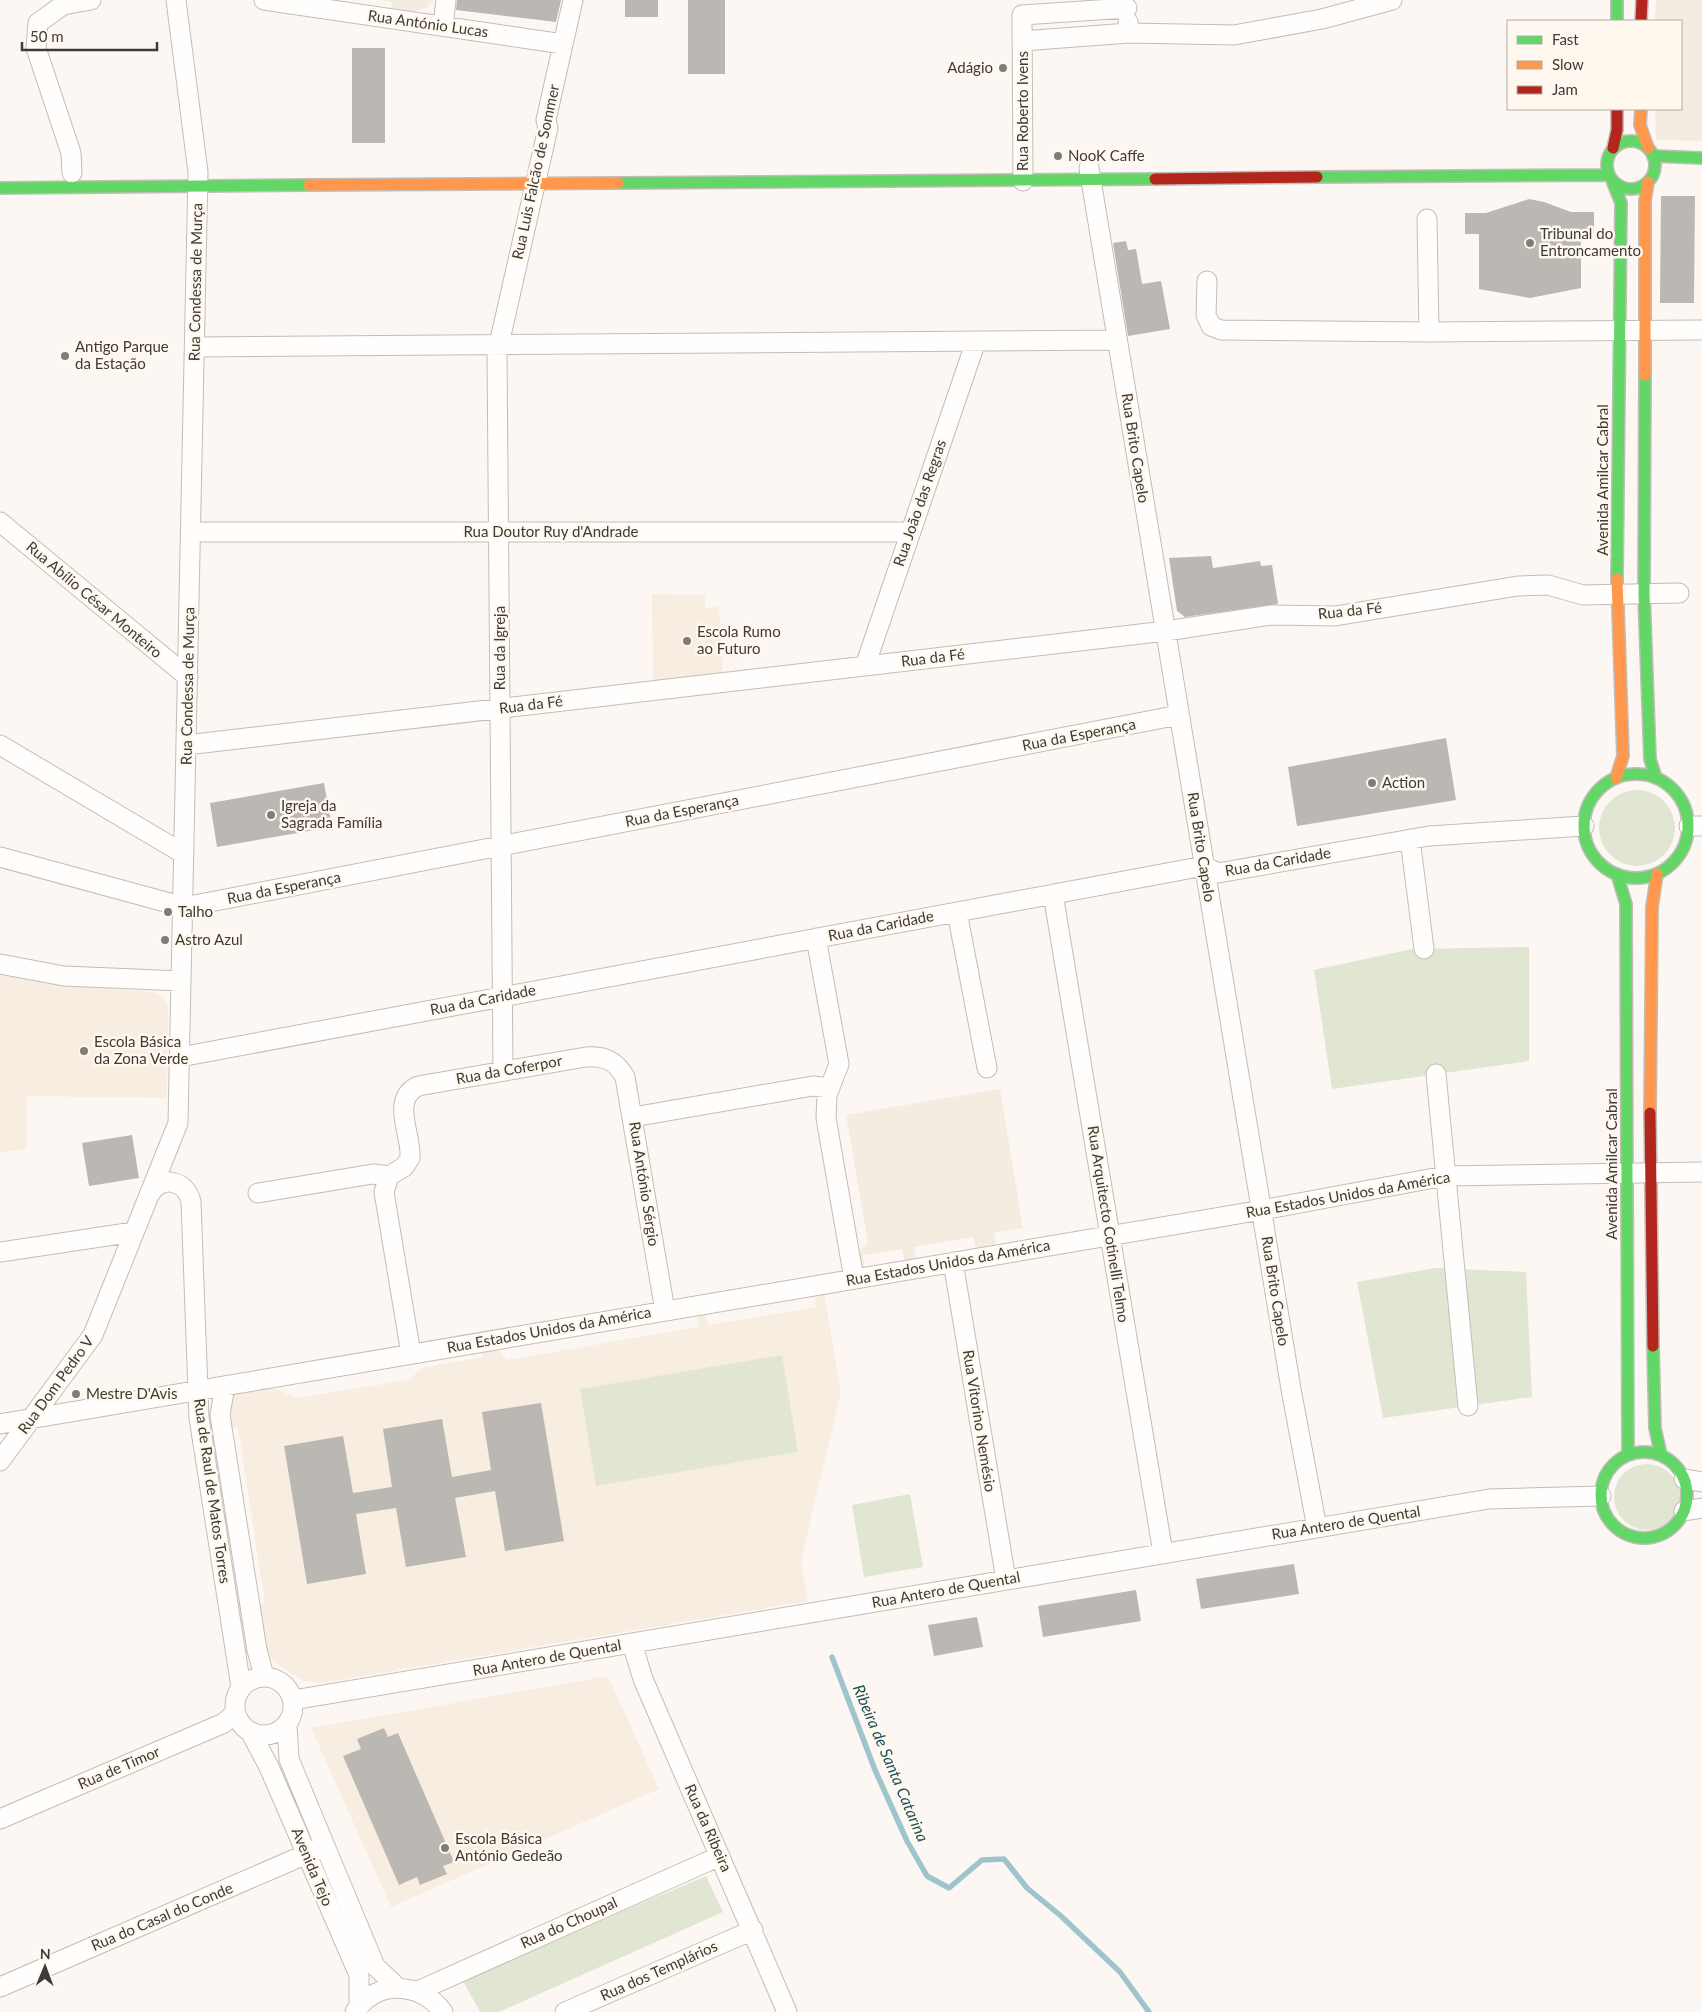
<svg xmlns="http://www.w3.org/2000/svg" width="1702" height="2012" font-family="Lato,sans-serif">
<style>
.built{fill:#f5ece1}
.education{fill:#f8ede1}
.green{fill:#e1e6d3}
.lines{fill:none;stroke-linecap:round;stroke-linejoin:round}
.stream{stroke:#9ec4cc;stroke-width:5.5}
.building{fill:#bbb7b2}
.street-casing{stroke:#c2bdb8;stroke-width:21}
.fast-casing{stroke:#c2bdb8;stroke-width:14}
.slow-casing{stroke:#c2bdb8;stroke-width:14}
.jam-casing{stroke:#c2bdb8;stroke-width:14}
.street{stroke:#fffefd;stroke-width:19}
.fast{stroke:#63d668;stroke-width:11}
.slow{stroke:#ff974d;stroke-width:11}
.jam{stroke:#b3261e;stroke-width:11}
.poi-dot{fill:#817c77;stroke:#fff8ef;stroke-width:2}
.labels{text-anchor:middle;stroke-width:5;stroke-linejoin:round;paint-order:stroke}
.street-label{font-size:15px;fill:#3f3a35;stroke:#fff8ef}
.poi-label{font-size:15px;fill:#3f3a35;stroke:#fff8ef;text-anchor:start}
.water-label{font-size:16px;font-style:italic;fill:#20515c;stroke:#fff8ef}
</style>
<rect width="100%" height="100%" fill="#fcf7f2"/>
<!-- built -->
<path class="built" d="M382 0H434L428 7 413 12 391 8 392 2Z
M1656 0H1702V141L1656 140 1655 109H1681V21H1655Z
M1000 1089 1023 1228 994 1233 996 1247 976 1250 973 1237 914 1247 916 1260 905 1262 902 1249 863 1255 865 1269 860 1268 856 1253 868 1243 846 1115Z"/>
<!-- education -->
<path class="education" d="M652 594 705 595V608L719 607 723 674 653 682Z
M0 974 48 984 154 992 162 996 168 1006 167 1098 27 1096 26 1149 0 1153Z
M824 1292 841 1392 801 1560 808 1601 322 1683 304 1681 277 1664 268 1655 258 1605 265 1604 238 1427 231 1428 228 1413 232 1398 235 1394 267 1386 298 1398 408 1380 424 1367 483 1357 482 1350 496 1347 507 1360 699 1327 697 1313 706 1312 708 1325 816 1307 814 1294Z
M608 1676 659 1789 391 1907 311 1728Z"/>
<!-- green -->
<path class="green" d="M1599 828a38 38 0 1 1 76 0a38 38 0 1 1-76 0Z
M1529 947V1061L1332 1089 1314 970 1412 949Z
M1435 1268 1526 1272 1532 1397 1383 1418 1357 1282Z
M782 1355 798 1452 596 1486 580 1389Z
M1614 1497a33 33 0 1 1 66 0a33 33 0 1 1-66 0Z
M910 1494 923 1567 864 1577 852 1505Z
M706 1876 723 1912 499 2012H480L462 1979Z"/>
<g class="lines">
<!-- stream -->
<path class="stream" d="M832 1657 875 1770 907 1841 927 1876 949 1888 982 1860 1004 1859 1027 1888 1061 1916 1120 1972 1149 2012"/>
</g>
<!-- building -->
<path class="building" d="M457 0H561L556 22 456 10Z
M625 0H658V17H625Z
M688 0H725V74H688Z
M352 48H385V143H352Z
M1661 196H1695L1694 303H1660Z
M1529 199 1544 202 1571 212H1594V233H1581V288L1530 298 1479 289V234H1465V213H1486Z
M1126 241 1128 250 1136 249 1142 284 1161 281 1170 329 1128 336 1113 243Z
M1211 556 1213 568 1260 561 1261 566 1272 565 1278 604 1185 617 1177 611 1169 558Z
M1446 738 1456 800 1297 826 1288 767Z
M324 783 332 827 217 847 210 803Z
M132 1135 139 1178 89 1186 82 1143Z
M541 1403 564 1541 505 1551 495 1491 455 1498 466 1557 406 1567 396 1508 356 1514 366 1574 307 1584 284 1446 343 1436 353 1493 392 1487 383 1429 442 1419 452 1477 491 1470 482 1412Z
M1294 1564 1299 1594 1201 1609 1196 1579Z
M1136 1590 1141 1621 1043 1637 1038 1606Z
M977 1617 983 1647 934 1656 928 1625Z
M384 1728 388 1737 398 1733 454 1862 443 1866 447 1874 420 1885 417 1877 399 1885 343 1756 361 1749 357 1739Z"/>
<g class="lines">
<defs>
<path id="street" d="M264 0 563 44
M443 26 446 0
M1129 33 1234 35 1322 19 1392 0
M1022 41 1129 33 1128 22
M1089 168 1291 1389 1317 1528
M72 173 71 153 36 48 38 23 63 5 91 0
M1023 181 1022 15 1127 8
M1427 219 1429 332
M1207 281 1206 315 1211 326 1221 330 1429 332 1702 330
M195 347 1117 340
M0 522 188 677
M191 532H911
M865 666 976 341
M0 745 184 854
M186 745 1166 631 1272 615 1335 616 1518 586 1548 585 1583 595 1679 593
M1689 826H1702
M1410 839 1424 949
M0 857 184 907 1179 715
M1053 894 1163 1553
M957 912 987 1068
M816 938 839 1064 827 1095 826 1118 854 1279
M0 964 64 976 181 981
M180 1057 1204 866 1218 873 1429 836 1584 826
M503 1071 497 353 548 128 546 120 573 0
M1436 1074 1468 1406
M633 1117 813 1086 829 1088
M258 1193 373 1174 389 1176
M150 1194C162 1174 187 1181 191 1202L199 1418 241 1687
M0 1252 134 1232
M953 1262 1006 1580
M411 1354 384 1192 389 1176 404 1167 410 1158C412 1134 390 1100 418 1086L586 1057C604 1055 616 1061 625 1077L665 1311
M225 1386 220 1415 257 1650 264 1676
M0 1424 1262 1210 1445 1176 1702 1172
M0 1461 93 1335 178 1123 198 172 176 0
M1684 1479 1702 1482
M1684 1511 1702 1508
M632 1643 643 1679 787 2012
M235 1706a29 29 0 1 1 58 0a29 29 0 1 1-58 0Z
M293 1700 1489 1499 1601 1496
M287 1725 289 1759 325 1846 375 1966 397 1987
M251 1733 269 1767 359 1975V2005
M0 1819 224 1723 235 1713
M0 1987 325 1846
M418 1991 720 1856
M355 2012C375 1979 422 1982 443 2012
M565 2012 753 1930"/>
<path id="fast" d="M1617 0V21
M1607 165a24 24 0 1 1 48 0a24 24 0 1 1-48 0Z
M1653 156 1702 158
M1317 177 1608 175
M618 183 1155 179
M1613 183 1621 203 1617 579
M0 188 309 185
M1645 375 1644 594 1650 759 1656 778
M1584 826a52 52 0 1 1 104 0a52 52 0 1 1-104 0Z
M1617 874 1626 904 1628 1455
M1653 1346 1655 1428 1661 1455
M1601 1495a43 43 0 1 1 86 0a43 43 0 1 1-86 0Z"/>
<path id="slow" d="M1641 109 1640 125 1648 148
M309 185 618 183
M1645 375V201L1648 182
M1616 778 1623 756 1617 579
M1650 1113 1652 907 1657 874"/>
<path id="jam" d="M1641 21 1642 0
M1613 148 1617 130V109
M1155 179 1317 177
M1650 1113 1653 1346"/>
</defs>
<!-- street casing -->
<use href="#street" class="street-casing"/>
<!-- fast casing -->
<use href="#fast" class="fast-casing"/>
<!-- slow casing -->
<use href="#slow" class="slow-casing"/>
<!-- jam casing -->
<use href="#jam" class="jam-casing"/>
<!-- street -->
<use href="#street" class="street"/>
<!-- fast -->
<use href="#fast" class="fast"/>
<!-- slow -->
<use href="#slow" class="slow"/>
<!-- jam -->
<use href="#jam" class="jam"/>
</g>
<!-- markers -->
<g class="poi-dot">
<circle cx="1003" cy="68" r="5"/>
<circle cx="1058" cy="156" r="5"/>
<circle cx="1530" cy="243" r="5"/>
<circle cx="65" cy="356" r="5"/>
<circle cx="687" cy="641" r="5"/>
<circle cx="1372" cy="783" r="5"/>
<circle cx="271" cy="815" r="5"/>
<circle cx="168" cy="912" r="5"/>
<circle cx="165" cy="940" r="5"/>
<circle cx="84" cy="1051" r="5"/>
<circle cx="76" cy="1394" r="5"/>
<circle cx="445" cy="1848" r="5"/>
</g>
<g class="labels">
<!-- street labels -->
<g class="street-label">
<text transform="translate(428 24) rotate(8)" y="5">Rua António Lucas</text>
<text transform="translate(1023 111) rotate(-90)" y="5">Rua Roberto Ivens</text>
<text transform="translate(536 172) rotate(-78)" y="5">Rua Luis Falcão de Sommer</text>
<text transform="translate(196 282) rotate(-89)" y="5">Rua Condessa de Murça</text>
<text transform="translate(1135 448) rotate(81)" y="5">Rua Brito Capelo</text>
<text transform="translate(1603 480) rotate(-90)" y="5">Avenida Amilcar Cabral</text>
<text transform="translate(920 503) rotate(-71)" y="5">Rua João das Regras</text>
<text x="551" y="537">Rua Doutor Ruy d'Andrade</text>
<text transform="translate(94 600) rotate(40)" y="5">Rua Abílio César Monteiro</text>
<text transform="translate(1350 611) rotate(-6)" y="5">Rua da Fé</text>
<text transform="translate(500 648) rotate(-90)" y="5">Rua da Igreja</text>
<text transform="translate(933 658) rotate(-7)" y="5">Rua da Fé</text>
<text transform="translate(188 686) rotate(-89)" y="5">Rua Condessa de Murça</text>
<text transform="translate(531 705) rotate(-7)" y="5">Rua da Fé</text>
<text transform="translate(1079 735) rotate(-11)" y="5">Rua da Esperança</text>
<text transform="translate(682 811) rotate(-11)" y="5">Rua da Esperança</text>
<text transform="translate(1201 847) rotate(81)" y="5">Rua Brito Capelo</text>
<text transform="translate(1278 862) rotate(-10)" y="5">Rua da Caridade</text>
<text transform="translate(284 888) rotate(-11)" y="5">Rua da Esperança</text>
<text transform="translate(881 926) rotate(-11)" y="5">Rua da Caridade</text>
<text transform="translate(483 1000) rotate(-11)" y="5">Rua da Caridade</text>
<text transform="translate(509 1070) rotate(-10)" y="5">Rua da Coferpor</text>
<text transform="translate(1612 1164) rotate(-90)" y="5">Avenida Amilcar Cabral</text>
<text transform="translate(644 1184) rotate(81)" y="5">Rua António Sérgio</text>
<text transform="translate(1348 1195) rotate(-10)" y="5">Rua Estados Unidos da América</text>
<text transform="translate(1108 1224) rotate(81)" y="5">Rua Arquitecto Cotinelli Telmo</text>
<text transform="translate(948 1263) rotate(-10)" y="5">Rua Estados Unidos da América</text>
<text transform="translate(1275 1291) rotate(81)" y="5">Rua Brito Capelo</text>
<text transform="translate(549 1330) rotate(-10)" y="5">Rua Estados Unidos da América</text>
<text transform="translate(56 1385) rotate(-54)" y="5">Rua Dom Pedro V</text>
<text transform="translate(979 1421) rotate(81)" y="5">Rua Vitorino Nemésio</text>
<text transform="translate(212 1491) rotate(82)" y="5">Rua de Raul de Matos Torres</text>
<text transform="translate(1346 1523) rotate(-9)" y="5">Rua Antero de Quental</text>
<text transform="translate(946 1590) rotate(-10)" y="5">Rua Antero de Quental</text>
<text transform="translate(547 1658) rotate(-10)" y="5">Rua Antero de Quental</text>
<text transform="translate(119 1768) rotate(-23)" y="5">Rua de Timor</text>
<text transform="translate(708 1828) rotate(66)" y="5">Rua da Ribeira</text>
<text transform="translate(312 1867) rotate(67)" y="5">Avenida Tejo</text>
<text transform="translate(162 1917) rotate(-23)" y="5">Rua do Casal do Conde</text>
<text transform="translate(569 1923) rotate(-24)" y="5">Rua do Choupal</text>
<text transform="translate(659 1971) rotate(-24)" y="5">Rua dos Templários</text>
</g>
<!-- poi labels -->
<g class="poi-label">
<text x="993" y="73" text-anchor="end">Adágio</text>
<text x="1068" y="161">NooK Caffe</text>
<text x="1540" y="239">Tribunal do<tspan x="1540" dy="17">Entroncamento</tspan></text>
<text x="75" y="352">Antigo Parque<tspan x="75" dy="17">da Estação</tspan></text>
<text x="697" y="637">Escola Rumo<tspan x="697" dy="17">ao Futuro</tspan></text>
<text x="1382" y="788">Action</text>
<text x="281" y="811">Igreja da<tspan x="281" dy="17">Sagrada Família</tspan></text>
<text x="178" y="917">Talho</text>
<text x="175" y="945">Astro Azul</text>
<text x="94" y="1047">Escola Básica<tspan x="94" dy="17">da Zona Verde</tspan></text>
<text x="86" y="1399">Mestre D'Avis</text>
<text x="455" y="1844">Escola Básica<tspan x="455" dy="17">António Gedeão</tspan></text>
</g>
<!-- water labels -->
<g class="water-label">
<text transform="translate(891 1763) rotate(67)" y="6">Ribeira de Santa Catarina</text>
</g>
</g>
<!-- legend -->
<rect x="1507" y="20" width="175" height="90" fill="#fff8ef" stroke="#b2aca5"/>
<rect x="1517" y="36" width="25" height="8" fill="#63d668" stroke="#b2aca5"/>
<text x="1552" y="45" font-size="15" fill="#3f3a35">Fast</text>
<rect x="1517" y="61" width="25" height="8" fill="#ff974d" stroke="#b2aca5"/>
<text x="1552" y="70" font-size="15" fill="#3f3a35">Slow</text>
<rect x="1517" y="86" width="25" height="8" fill="#b3261e" stroke="#b2aca5"/>
<text x="1552" y="95" font-size="15" fill="#3f3a35">Jam</text>
<!-- north arrow -->
<g transform="translate(45 1967) rotate(1)" stroke="#fff8ef" stroke-width="4" paint-order="stroke">
<path d="M0-4L9 19L0 12L-9 19Z" fill="#3f3a35"/>
<text y="-8" font-size="14" font-weight="bold" text-anchor="middle" fill="#3f3a35">N</text>
</g>
<!-- scale -->
<path d="M22 42v8h135v-8" fill="none" stroke="#3f3a35" stroke-width="2.5"/>
<text x="30" y="42" font-size="15" fill="#3f3a35" stroke="#fff8ef" stroke-width="4" paint-order="stroke">50 m</text>
</svg>
